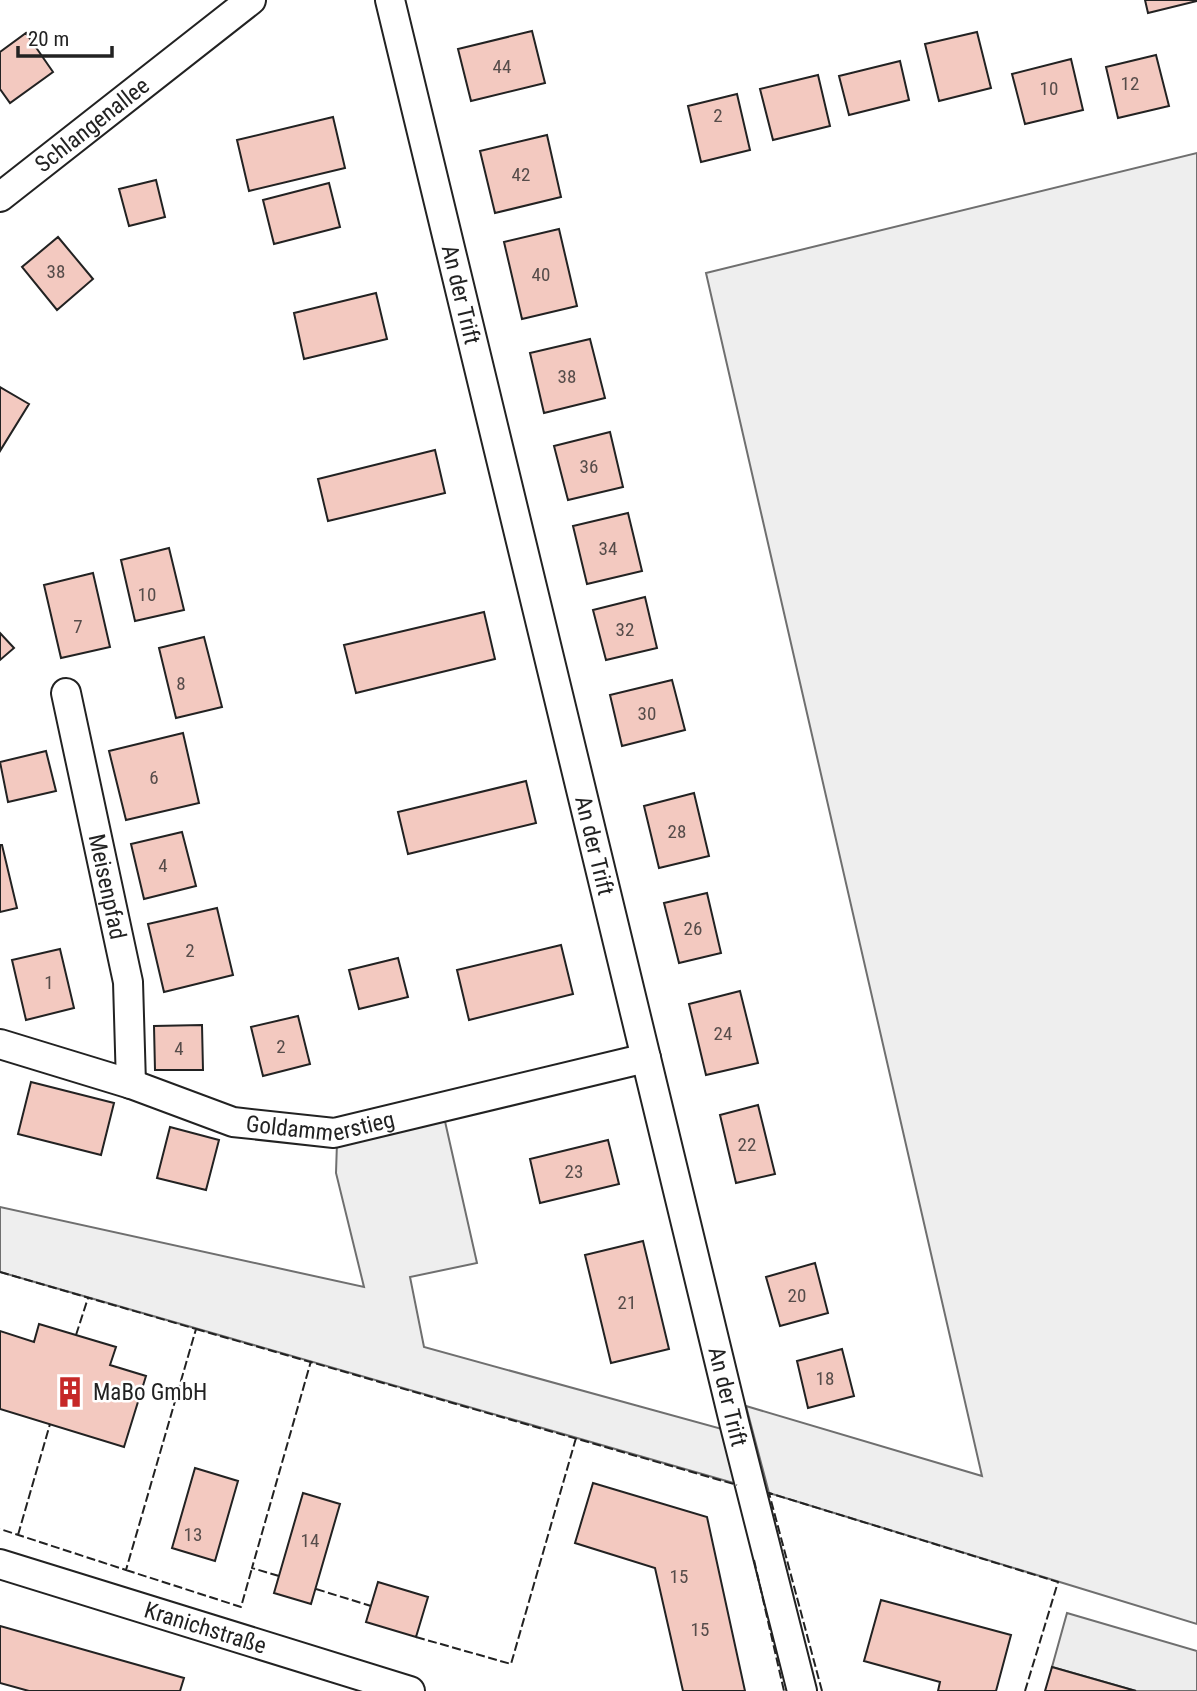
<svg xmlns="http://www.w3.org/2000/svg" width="1197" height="1691" font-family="'Roboto Condensed',sans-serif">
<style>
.green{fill:#eee;stroke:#6f6f6f;stroke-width:2}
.parking{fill:#ededed;stroke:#6f6f6f;stroke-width:2}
.building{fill:#f3c9c0;stroke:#222;stroke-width:2}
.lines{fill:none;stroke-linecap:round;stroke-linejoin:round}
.minor-casing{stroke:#222;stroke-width:32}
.minor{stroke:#fff;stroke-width:28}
.fence{stroke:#222;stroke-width:2;stroke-dasharray:9 3.5;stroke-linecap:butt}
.labels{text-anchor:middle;stroke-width:5;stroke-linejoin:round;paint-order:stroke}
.number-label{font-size:19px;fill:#564c4a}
.street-label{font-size:23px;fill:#222;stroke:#fff}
.poi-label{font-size:23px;fill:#222;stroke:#fff;text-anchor:start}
</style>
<rect width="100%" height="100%" fill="#fff"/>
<!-- green -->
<path class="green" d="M1197 153V1624L769 1493 746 1406 982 1476 706 273Z
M444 1117 477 1263 410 1277 424 1347 722 1429 737 1484 0 1272V1207L364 1287 336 1173 337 1142Z"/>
<!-- parking -->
<path class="parking" d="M1067 1613 1197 1651V1691H1136L1052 1667Z"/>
<!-- building -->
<path class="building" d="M1145 0H1197V1L1148 13Z
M532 31 545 83 471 101 458 49Z
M977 32 991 88 939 101 925 44Z
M26 33 53 72 10 103 0 89V52Z
M1156 55 1169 106 1118 118 1106 67Z
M1071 59 1083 110 1025 124 1012 74Z
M900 61 909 100 849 115 839 76Z
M818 75 830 126 773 140 760 89Z
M737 94 750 150 701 162 688 106Z
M333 117 345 168 249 191 237 140Z
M547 135 561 197 495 213 480 151Z
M156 180 165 217 129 226 119 189Z
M329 183 340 227 274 244 263 200Z
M559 229 577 306 522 319 504 242Z
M58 237 93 279 57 310 22 267Z
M376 293 387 339 304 359 294 313Z
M590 339 605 398 544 413 530 353Z
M0 387 29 404 0 451Z
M610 432 623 487 568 500 554 446Z
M435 450 445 493 328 521 318 479Z
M628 513 642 571 587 584 573 526Z
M169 548 184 610 135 621 121 560Z
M93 573 110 647 61 658 44 585Z
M645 597 657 648 606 660 593 610Z
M484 612 495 659 356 693 344 645Z
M0 633 14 648 0 660Z
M204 637 222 707 176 718 159 648Z
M672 680 685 730 622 746 610 695Z
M183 733 199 803 126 820 109 751Z
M46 751 56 791 8 802 0 762Z
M526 781 536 823 408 854 398 812Z
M694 793 709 856 659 868 644 806Z
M182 832 196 886 144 899 131 844Z
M0 845H2L17 908 0 912Z
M707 893 721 953 679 963 664 903Z
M217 908 233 975 164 992 148 924Z
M561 945 573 994 469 1020 457 970Z
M60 949 74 1008 26 1020 12 960Z
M398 958 408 997 359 1009 349 970Z
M740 991 758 1063 706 1075 689 1004Z
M298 1016 310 1064 263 1076 251 1027Z
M202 1025 203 1070H155L154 1026Z
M31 1082 114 1103 101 1155 18 1134Z
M758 1105 775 1174 736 1183 720 1115Z
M170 1127 219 1140 206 1190 157 1178Z
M608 1140 619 1184 540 1203 530 1159Z
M643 1241 669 1349 611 1363 585 1255Z
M815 1263 828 1313 780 1326 766 1277Z
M39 1324 116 1347 110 1365 146 1376 124 1447 0 1409V1331L34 1342Z
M842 1349 854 1396 808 1408 797 1361Z
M195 1468 238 1481 215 1561 172 1548Z
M593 1483 707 1517 745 1691H683L655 1568 575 1543Z
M303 1493 340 1504 311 1604 274 1593Z
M378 1582 428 1597 416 1637 366 1622Z
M881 1600 1011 1635 996 1691H938L940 1682 864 1661Z
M0 1626 184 1678 180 1691H29L0 1683Z
M1052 1667 1136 1691H1045Z"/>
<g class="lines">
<defs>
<g id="minor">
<path id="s1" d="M390 0 735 1426 802 1691"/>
<path id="s2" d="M0 197 251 0"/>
<path id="s3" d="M66 693 128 982 131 1084"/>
<path id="s4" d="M0 1044 131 1084 233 1122 334 1133 646 1058"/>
<path id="s5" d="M0 1564 410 1691"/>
</g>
</defs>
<!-- minor casing -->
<use href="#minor" class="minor-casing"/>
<!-- minor -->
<use href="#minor" class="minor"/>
<!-- fence -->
<path class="fence" d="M0 1272 196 1329 126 1570 0 1529
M196 1329 737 1485
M76 1335 88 1298
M18 1535 50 1424
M754 1560 784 1691
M126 1570 241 1607 252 1568
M279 1576 252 1568 311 1361
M316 1589 371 1606
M416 1637 511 1664 576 1438
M822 1691 769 1493 1058 1582 1025 1691"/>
</g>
<!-- icons -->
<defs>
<symbol id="building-bare" viewBox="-9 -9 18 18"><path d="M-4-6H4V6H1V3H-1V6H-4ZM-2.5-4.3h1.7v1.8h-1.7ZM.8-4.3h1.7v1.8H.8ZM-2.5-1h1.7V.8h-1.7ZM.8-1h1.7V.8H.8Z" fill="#c62828" stroke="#fff" stroke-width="2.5" paint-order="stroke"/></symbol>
</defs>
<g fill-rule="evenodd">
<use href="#building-bare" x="48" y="1370" width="44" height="44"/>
</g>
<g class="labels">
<!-- number labels -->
<g class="number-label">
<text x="502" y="73">44</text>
<text x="1130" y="90">12</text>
<text x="1049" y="95">10</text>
<text x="718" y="122">2</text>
<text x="521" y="181">42</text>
<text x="56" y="278">38</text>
<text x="541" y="281">40</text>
<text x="567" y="383">38</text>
<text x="589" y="473">36</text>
<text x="608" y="555">34</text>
<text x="147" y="601">10</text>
<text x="78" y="633">7</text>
<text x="625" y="636">32</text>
<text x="181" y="690">8</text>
<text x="647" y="720">30</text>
<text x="154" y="784">6</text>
<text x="677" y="838">28</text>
<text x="163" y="872">4</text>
<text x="693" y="935">26</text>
<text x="190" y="957">2</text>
<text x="49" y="989">1</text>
<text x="723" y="1040">24</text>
<text x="281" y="1053">2</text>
<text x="179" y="1055">4</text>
<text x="747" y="1151">22</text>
<text x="574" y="1178">23</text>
<text x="797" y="1302">20</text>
<text x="627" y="1309">21</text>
<text x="825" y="1385">18</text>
<text x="193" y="1541">13</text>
<text x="310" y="1547">14</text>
<text x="679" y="1583">15</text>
<text x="700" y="1636">15</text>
</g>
<!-- street labels -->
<g class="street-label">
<text dy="8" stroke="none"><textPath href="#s2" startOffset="117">Schlangenallee</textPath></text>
<text dy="8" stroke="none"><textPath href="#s1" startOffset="303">An der Trift</textPath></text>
<text dy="8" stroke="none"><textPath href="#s1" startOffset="870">An der Trift</textPath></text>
<text dy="8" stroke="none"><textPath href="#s3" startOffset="198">Meisenpfad</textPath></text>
<text dy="8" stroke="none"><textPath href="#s4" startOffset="334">Goldammerstieg</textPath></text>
<text dy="8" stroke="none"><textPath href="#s1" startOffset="1437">An der Trift</textPath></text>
<text dy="8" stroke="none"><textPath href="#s5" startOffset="215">Kranichstraße</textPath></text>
</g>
<!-- poi labels -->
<g class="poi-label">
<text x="93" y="1400">MaBo GmbH</text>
</g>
</g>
<!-- scale -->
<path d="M18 46v10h94v-10" fill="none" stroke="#222222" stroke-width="3.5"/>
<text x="28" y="46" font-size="21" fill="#222222" stroke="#ffffff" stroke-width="5" paint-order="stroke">20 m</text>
</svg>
